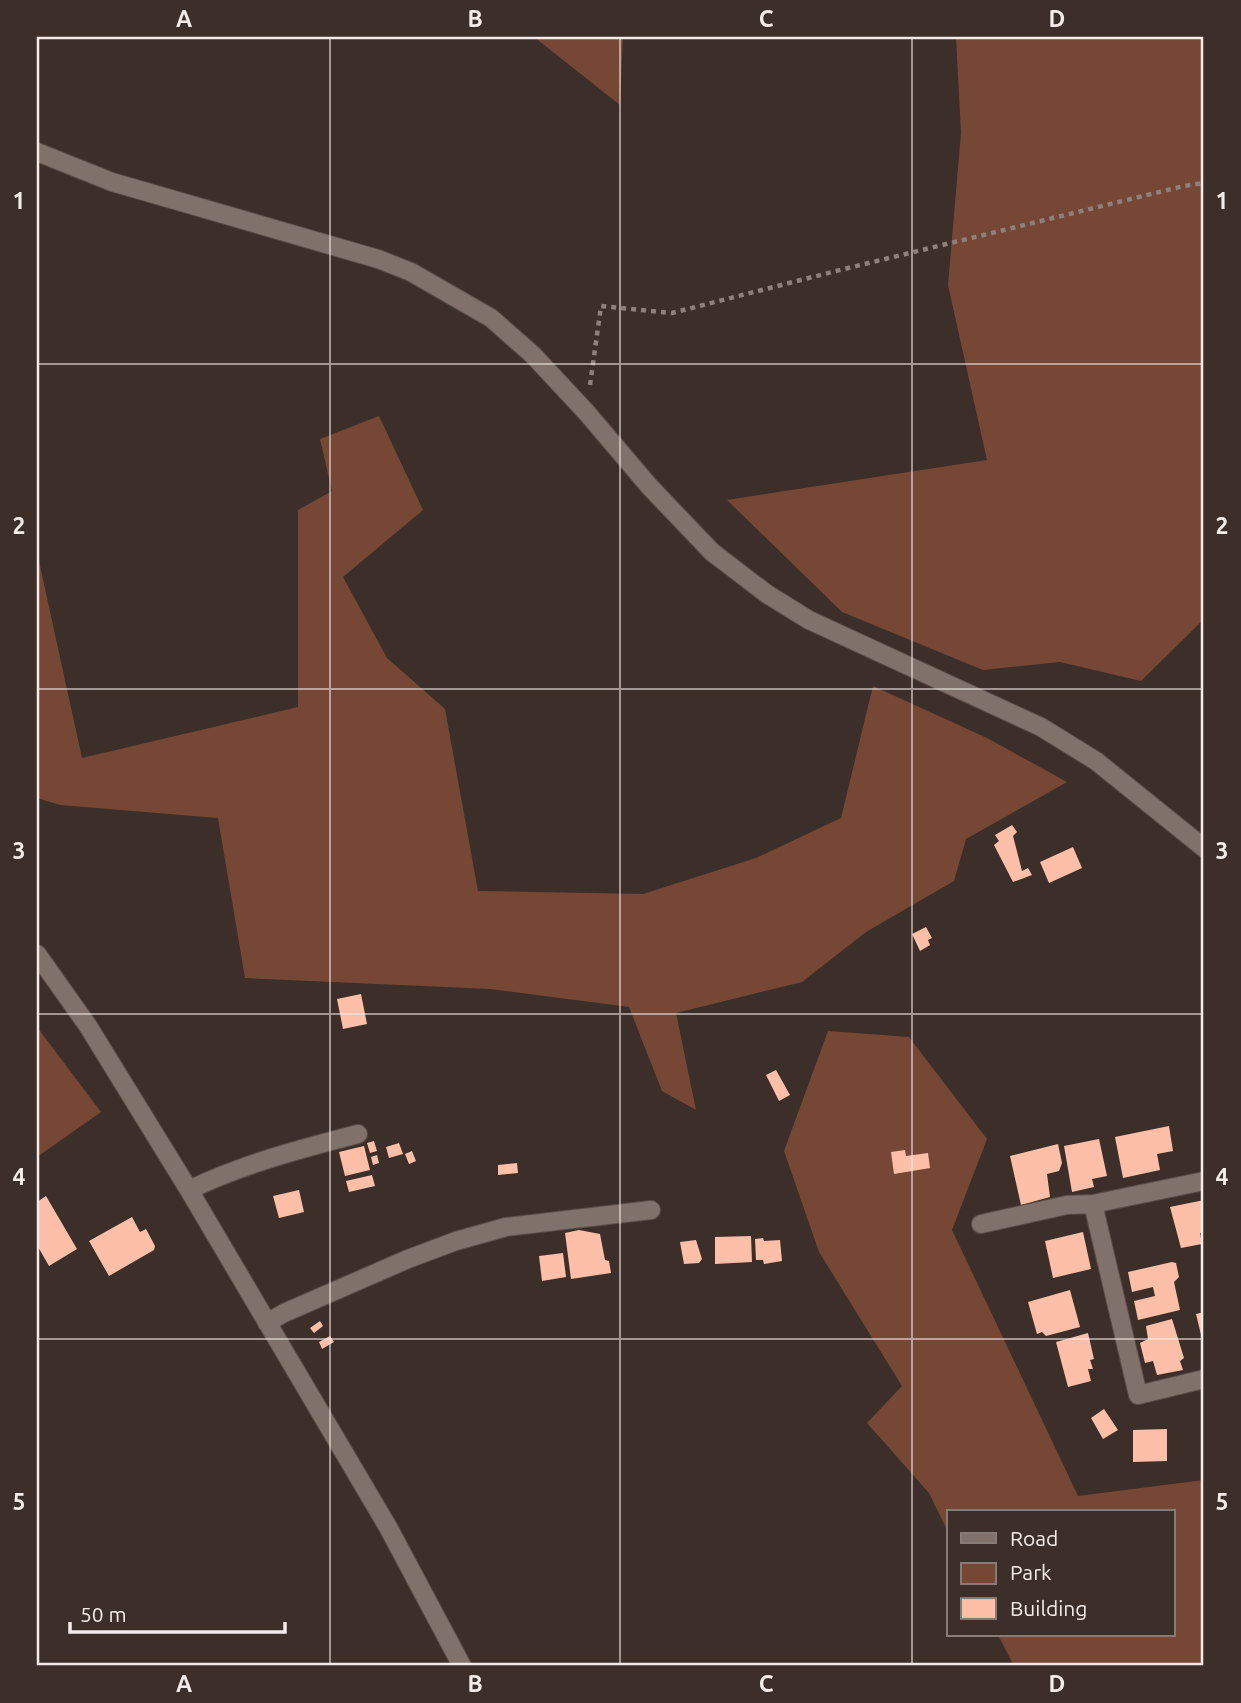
<svg xmlns="http://www.w3.org/2000/svg" width="1241" height="1703" font-family="Ubuntu,sans-serif">
<style>
.green{fill:#764735}
.building{fill:#febfa8}
.lines{fill:none;stroke-linecap:round;stroke-linejoin:round}
.minor-casing{stroke:#5a4e4a;stroke-width:20}
.path{stroke:#8c817d;stroke-width:4.5;stroke-dasharray:5 5;stroke-linecap:butt}
.minor{stroke:#80716b;stroke-width:18}
.grid{fill:none;stroke:#f5ece9;stroke-width:2;stroke-opacity:0.55}
.neatline{fill:none;stroke:#f5ece9;stroke-width:2.5}
.grid-label{font-size:23px;text-anchor:middle;font-weight:bold;fill:#f5ece9}
</style>
<rect width="100%" height="100%" fill="#3c2f2a"/>
<!-- green -->
<path class="green" d="M534 37H623L620 105Z
M956 37H1204V619L1141 681 1060 662 983 670 842 612 727 500 987 460 948 285 961 133Z
M379 416 423 510 343 577 387 658 445 709 478 891 643 894 756 858 841 818 873 686 987 738 1067 782 966 839 954 881 866 932 802 982 676 1013 696 1110 662 1091 629 1007 490 989 245 978 218 818 60 805 37 798V552L82 758 298 707V510L332 491 320 439Z
M37 1027 101 1112 37 1157Z
M828 1031 909 1037 987 1139 952 1230 1078 1496 1204 1480V1666H1014L998 1635H1173V1512H949V1534L929 1493 867 1423 902 1386 819 1252 784 1151Z"/>
<!-- building -->
<path class="building" d="M1012 825 1017 832 1013 836 1022 871 1028 868 1032 875 1013 882 994 845 999 841 995 835Z
M1073 847 1082 868 1049 883 1040 862Z
M926 927 932 938 928 940 930 945 920 951 912 934Z
M361 994 367 1024 343 1029 337 999Z
M776 1070 790 1095 779 1101 766 1075Z
M1169 1126 1173 1151 1157 1154 1160 1170 1123 1178 1115 1137Z
M1099 1139 1107 1176 1092 1179 1094 1187 1072 1192 1064 1146Z
M374 1141 377 1151 370 1153 367 1143Z
M399 1143 403 1154 389 1158 386 1147Z
M1058 1144 1062 1163 1059 1171 1047 1174 1050 1197 1021 1205 1010 1156Z
M364 1146 370 1170 345 1176 339 1152Z
M905 1150 906 1156 928 1153 930 1168 894 1174 891 1152Z
M412 1151 416 1161 409 1164 405 1154Z
M377 1155 379 1163 373 1165 371 1157Z
M517 1163 518 1173 498 1175V1165Z
M372 1175 375 1186 349 1192 346 1181Z
M299 1190 304 1212 279 1218 273 1196Z
M46 1196 77 1249 49 1266 37 1245V1202Z
M1204 1200V1232L1200 1233 1202 1244 1181 1248 1170 1207Z
M132 1217 140 1232 146 1229 155 1246 154 1250 109 1276 89 1241Z
M579 1230 600 1234 605 1260 609 1261 611 1273 571 1279 565 1233Z
M1083 1232 1091 1269 1053 1278 1045 1241Z
M751 1236 752 1262 715 1264V1237Z
M763 1238 764 1241 780 1240 782 1261 764 1264 763 1260H756L755 1239Z
M696 1240 702 1259 699 1263 684 1264 680 1242Z
M563 1253 566 1277 542 1281 539 1256Z
M1172 1262 1176 1263 1179 1277 1174 1282 1180 1310 1138 1320 1134 1301 1155 1296 1153 1287 1132 1292 1128 1272Z
M1070 1290 1080 1327 1046 1336 1042 1332 1037 1334 1028 1302Z
M1204 1312V1343H1203L1196 1314Z
M1172 1319 1184 1358 1180 1361 1183 1370 1157 1375 1153 1361 1145 1363 1140 1343 1148 1339 1146 1326Z
M320 1321 323 1326 314 1333 310 1328Z
M1088 1333 1094 1359 1090 1360 1093 1369H1088L1091 1381 1068 1387 1056 1342Z
M330 1336 334 1342 322 1349 319 1342Z
M1104 1409 1118 1430 1103 1439 1091 1418Z
M1167 1429V1461L1133 1462V1430Z"/>
<g class="lines">
<defs>
<path id="minor" d="M37 152 112 182 378 259 411 272 491 318 533 355 587 413 649 486 712 552 767 594 809 620 1041 727 1096 761 1204 848
M37 954 88 1026 189 1190 388 1527 462 1666
M1204 1181 1093 1204 1138 1395 1204 1379
M189 1190C243 1164 300 1149 358 1134
M981 1224 1067 1205 1093 1204
M267 1323 284 1313 408 1259 456 1241 506 1227 651 1210"/>
</defs>
<!-- minor casing -->
<use href="#minor" class="minor-casing"/>
<!-- path -->
<path class="path" d="M590 385 601 306 672 313 836 271 1184 186 1204 183"/>
<!-- minor -->
<use href="#minor" class="minor"/>
</g>
<!-- grid -->
<path class="grid" d="M330 37V1666M620 37V1666M912 37V1666M37 364H1204M37 689H1204M37 1014H1204M37 1339H1204"/>
<!-- border -->
<rect width="1241" height="1703" fill="none" stroke="#3c2f2a" stroke-width="77"/>
<!-- legend -->
<rect x="947" y="1510" width="228" height="126" fill="#3c2f2a" stroke="#867b76" stroke-width="2"/>
<rect x="961" y="1533" width="35" height="10" fill="#80716b" stroke="#867b76" stroke-width="2"/>
<text x="1010" y="1546" font-size="21" fill="#f5ece9">Road</text>
<rect x="961" y="1563" width="35" height="21" fill="#764735" stroke="#867b76" stroke-width="2"/>
<text x="1010" y="1580" font-size="21" fill="#f5ece9">Park</text>
<rect x="961" y="1598" width="35" height="21" fill="#febfa8" stroke="#867b76" stroke-width="2"/>
<text x="1010" y="1616" font-size="21" fill="#f5ece9">Building</text>
<!-- scale -->
<path d="M70 1622v10h215v-10" fill="none" stroke="#f5ece9" stroke-width="3.5"/>
<text x="80" y="1622" font-size="21" fill="#f5ece9" stroke="#3c2f2a" stroke-width="5" paint-order="stroke">50 m</text>
<rect x="38" y="38" width="1164" height="1626" class="neatline"/>
<g class="grid-label">
<text x="184" y="27">A</text>
<text x="475" y="27">B</text>
<text x="766" y="27">C</text>
<text x="1057" y="27">D</text>
<text x="19" y="209">1</text>
<text x="1222" y="209">1</text>
<text x="19" y="534">2</text>
<text x="1222" y="534">2</text>
<text x="19" y="859">3</text>
<text x="1222" y="859">3</text>
<text x="19" y="1185">4</text>
<text x="1222" y="1185">4</text>
<text x="19" y="1510">5</text>
<text x="1222" y="1510">5</text>
<text x="184" y="1692">A</text>
<text x="475" y="1692">B</text>
<text x="766" y="1692">C</text>
<text x="1057" y="1692">D</text>
</g>
</svg>
